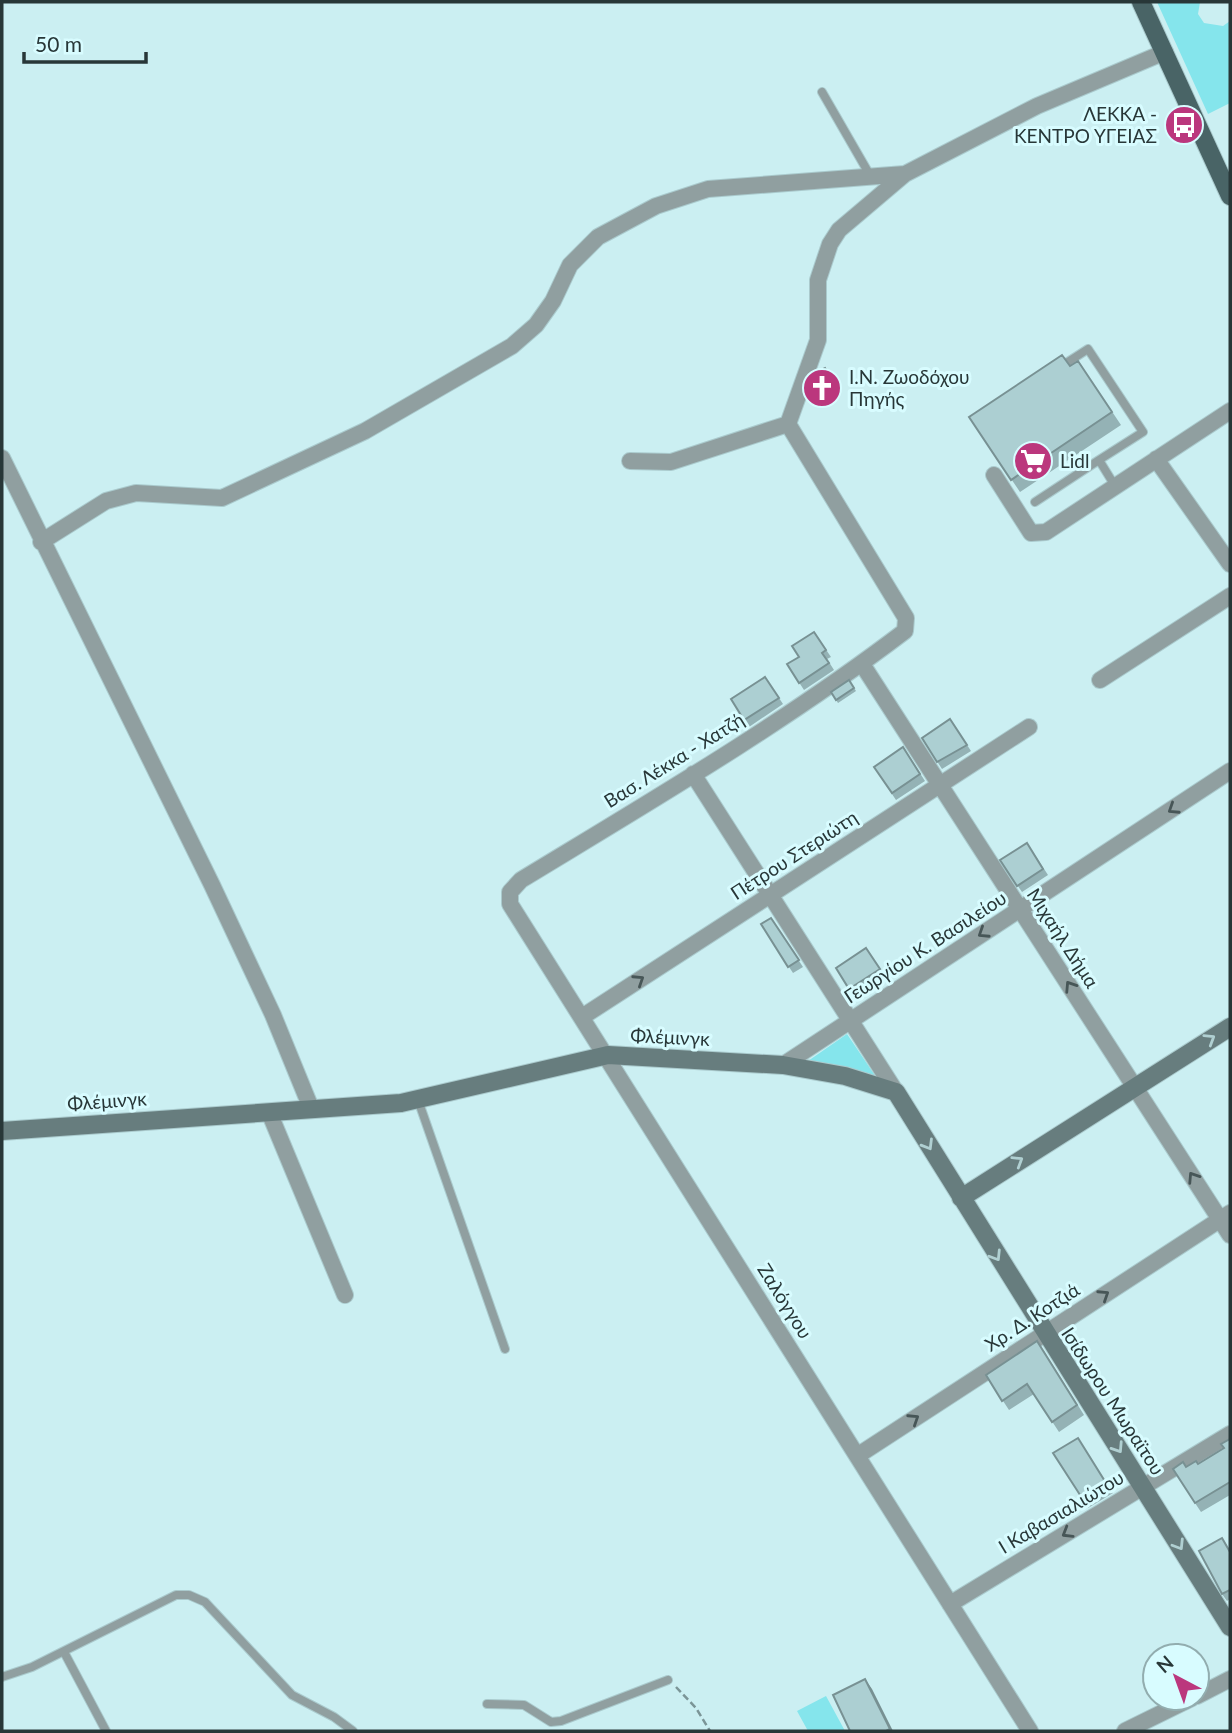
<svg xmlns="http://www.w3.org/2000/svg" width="1232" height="1733" font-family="Lato,sans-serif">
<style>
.green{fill:#85e5ec}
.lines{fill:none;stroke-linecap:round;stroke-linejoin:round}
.lane-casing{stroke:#aacacd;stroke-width:10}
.street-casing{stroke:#aacacd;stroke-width:18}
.secondary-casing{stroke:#aacacd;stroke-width:20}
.primary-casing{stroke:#aacacd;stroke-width:20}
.path{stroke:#7b9597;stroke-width:2.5;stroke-dasharray:7 3.5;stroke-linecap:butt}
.lane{stroke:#909fa0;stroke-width:8}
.street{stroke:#909fa0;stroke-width:16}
.secondary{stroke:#677d7e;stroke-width:18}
.primary{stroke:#496466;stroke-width:18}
.wall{fill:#94b2b5}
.shaded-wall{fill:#789193}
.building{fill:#accfd2;stroke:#789193;stroke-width:2}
.oneway{stroke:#475657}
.oneway2{stroke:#b0d0d2}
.labels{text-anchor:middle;stroke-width:6;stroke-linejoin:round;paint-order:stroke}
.poi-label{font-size:19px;fill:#283738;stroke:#d8fcff;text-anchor:start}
.street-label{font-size:19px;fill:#283738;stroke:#d8fcff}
</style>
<rect width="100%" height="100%" fill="#cbeff2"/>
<!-- green -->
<path class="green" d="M1157 2H1200L1198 14 1204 23 1223 26 1230 21V103L1208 114Z
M847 1034 876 1077 808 1061Z
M826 1696 845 1731H808L797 1711Z"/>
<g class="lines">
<defs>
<path id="lane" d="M822 92 871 177
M1060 367 1088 349 1143 432 1099 460 1115 486
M1035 502 1099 460
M418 1100 505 1349
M64 1652 106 1731
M2 1677 32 1667 176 1595H189L205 1602 292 1695 334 1717 353 1731
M487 1704 524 1705 551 1722 561 1721 668 1680"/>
<path id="street" d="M905 174 839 230 830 244 818 280V340L788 424 906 618 905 631C784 723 651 801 521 880L510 892V904L1030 1731
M2 458 212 885 273 1015 311 1108
M1156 459 1230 564
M630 461 671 462 788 424
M994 475 1031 533 1046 532 1230 411
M41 542 106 501 136 493 222 498 365 431 512 346 536 325 553 301 570 265 598 237 656 206 708 189 905 174 1037 106 1165 52
M862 664 1230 1235
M1100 680 1230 596
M693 774 896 1092
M582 1017 1029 727
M783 1065 1230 771
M269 1112 345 1295
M857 1456 1230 1213
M950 1604 1230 1434
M1197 1696 1230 1679
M1125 1731 1192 1698"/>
<path id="secondary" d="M2 1131 401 1103 608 1055 783 1065 845 1076 896 1092 1230 1627
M961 1198 1230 1027"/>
<path id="primary" d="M1141 2 1230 196"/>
</defs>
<!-- lane casing -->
<use href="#lane" class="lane-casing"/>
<!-- street casing -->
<use href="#street" class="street-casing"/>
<!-- secondary casing -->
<use href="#secondary" class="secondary-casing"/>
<!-- primary casing -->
<use href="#primary" class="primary-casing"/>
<!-- path -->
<path class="path" d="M676 1687 696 1708 710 1731"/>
<!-- lane -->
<use href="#lane" class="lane"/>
<!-- street -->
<use href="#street" class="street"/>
<!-- secondary -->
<use href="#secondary" class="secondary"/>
<!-- primary -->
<use href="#primary" class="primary"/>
</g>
<!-- wall -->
<path class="wall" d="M1078 361 1121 425 1020 492 969 417 1070 366Z
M830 375 837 391 814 402 809 395Z
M814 632 831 657 827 659 834 670 804 690 787 664 799 657Z
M765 677 783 704 749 727 744 720Z
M849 680 856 691 838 703 831 692Z
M950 719 971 751 942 769 922 738Z
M903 747 925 781 896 800 874 767Z
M1027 843 1048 875 1022 892 1000 860Z
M771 918 803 967 793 973 761 924Z
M866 948 884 975 854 995 836 968Z
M1044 1351 1084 1415 1059 1432 1034 1394 1009 1410 986 1375Z
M1078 1438 1113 1493 1088 1508 1082 1498Z
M1230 1439V1495L1201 1512 1195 1503 1187 1467 1198 1464 1224 1448Z
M1222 1538 1230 1550V1599L1227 1601 1222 1594Z"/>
<!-- shaded-wall -->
<path class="shaded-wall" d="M825 368 830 375 837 391 833 384Z
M865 1679 872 1689 893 1731H892L890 1729Z"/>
<!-- building -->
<path class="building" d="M1062 355 1070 366 1078 361 1112 412 1011 480 969 417Z
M825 368 833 384 809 395 805 387 809 376Z
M814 632 826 650 822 653 829 663 799 683 787 664 799 657 792 646Z
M765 677 779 698 744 720 731 699Z
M849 680 854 688 836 700 831 692Z
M950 719 967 745 937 762 922 738Z
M903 747 920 774 892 793 874 767Z
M1027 843 1043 869 1017 886 1000 860Z
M771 918 799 960 788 967 761 924Z
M866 948 880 969 849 989 836 968Z
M1037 1341 1077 1405 1052 1422 1027 1384 1002 1401 986 1375Z
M1078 1438 1106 1483 1082 1498 1053 1453Z
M1230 1439V1482L1195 1503 1173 1469 1183 1462 1186 1467 1196 1461 1198 1464 1224 1448 1221 1444Z
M1222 1538 1230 1552V1590L1222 1594 1199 1551Z
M865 1679 890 1729 886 1731H850L833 1695Z"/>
<!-- one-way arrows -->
<defs><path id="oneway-chevron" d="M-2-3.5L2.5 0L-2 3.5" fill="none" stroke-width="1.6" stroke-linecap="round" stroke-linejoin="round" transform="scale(1.75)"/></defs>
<g class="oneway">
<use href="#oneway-chevron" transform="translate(1173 809) rotate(147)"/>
<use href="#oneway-chevron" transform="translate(983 933) rotate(147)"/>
<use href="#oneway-chevron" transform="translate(639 980) rotate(-33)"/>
<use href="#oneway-chevron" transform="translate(1070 986) rotate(-123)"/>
<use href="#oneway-chevron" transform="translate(1193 1177) rotate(-123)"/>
<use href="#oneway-chevron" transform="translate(1104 1295) rotate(-33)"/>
<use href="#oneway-chevron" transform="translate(914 1419) rotate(-33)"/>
<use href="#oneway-chevron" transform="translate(1067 1533) rotate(149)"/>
</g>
<g class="oneway2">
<use href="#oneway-chevron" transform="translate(1210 1039) rotate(-32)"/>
<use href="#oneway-chevron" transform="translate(928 1145) rotate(59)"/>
<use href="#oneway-chevron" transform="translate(1018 1161) rotate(-32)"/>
<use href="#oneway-chevron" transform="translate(996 1256) rotate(58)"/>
<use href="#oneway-chevron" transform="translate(1118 1448) rotate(57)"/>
<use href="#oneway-chevron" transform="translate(1179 1545) rotate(58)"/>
</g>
<!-- icons -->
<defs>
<symbol id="bus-disc" viewBox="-11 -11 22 22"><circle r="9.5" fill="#bb377d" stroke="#d8fcff"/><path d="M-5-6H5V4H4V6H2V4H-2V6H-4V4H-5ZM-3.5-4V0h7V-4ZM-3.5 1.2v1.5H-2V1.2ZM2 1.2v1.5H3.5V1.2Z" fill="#fff"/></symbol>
<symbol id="church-disc" viewBox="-11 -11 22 22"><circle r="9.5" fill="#bb377d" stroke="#d8fcff"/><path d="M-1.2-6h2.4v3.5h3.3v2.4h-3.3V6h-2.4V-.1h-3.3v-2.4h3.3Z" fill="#fff"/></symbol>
<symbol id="supermarket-disc" viewBox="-11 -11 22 22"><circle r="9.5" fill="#bb377d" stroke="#d8fcff"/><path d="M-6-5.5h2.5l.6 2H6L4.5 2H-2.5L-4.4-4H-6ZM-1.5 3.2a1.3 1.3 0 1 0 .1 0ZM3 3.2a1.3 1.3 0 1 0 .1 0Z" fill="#fff"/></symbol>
</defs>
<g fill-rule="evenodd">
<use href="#bus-disc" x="1162" y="103" width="44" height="44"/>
<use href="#church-disc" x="800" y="366" width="44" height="44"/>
<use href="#supermarket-disc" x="1011" y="439" width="44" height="44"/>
</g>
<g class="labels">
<!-- poi labels -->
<g class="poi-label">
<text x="1157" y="121" text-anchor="end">ΛΕΚΚΑ -<tspan x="1157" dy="22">ΚΕΝΤΡΟ ΥΓΕΙΑΣ</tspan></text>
<text x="849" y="384">Ι.Ν. Ζωοδόχου<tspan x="849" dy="22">Πηγής</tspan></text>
<text x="1060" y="468">Lidl</text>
</g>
<!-- street labels -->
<g class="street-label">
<text transform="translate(674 760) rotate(-32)" y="7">Βασ. Λέκκα - Χατζή</text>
<text transform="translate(794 855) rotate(-33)" y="7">Πέτρου Στεριώτη</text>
<text transform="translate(1063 938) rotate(57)" y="7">Μιχαήλ Δήμα</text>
<text transform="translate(925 947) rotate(-33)" y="7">Γεωργίου Κ. Βασιλείου</text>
<text transform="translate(670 1037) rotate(3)" y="7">Φλέμινγκ</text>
<text transform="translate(107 1101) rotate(-4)" y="7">Φλέμινγκ</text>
<text transform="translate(785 1301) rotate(58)" y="7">Ζαλόγγου</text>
<text transform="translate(1032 1317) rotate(-33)" y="7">Χρ. Δ. Κοτζιά</text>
<text transform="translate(1113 1401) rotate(57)" y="7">Ισίδωρου Μωραϊτου</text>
<text transform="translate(1061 1512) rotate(-31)" y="7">Ι Καβασιαλιώτου</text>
</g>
</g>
<!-- border -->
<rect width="1232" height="1733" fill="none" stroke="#283738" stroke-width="7"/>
<!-- north arrow -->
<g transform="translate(1176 1677) rotate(319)"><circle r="33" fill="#d8fcff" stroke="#92adaf" stroke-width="2"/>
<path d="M0-5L12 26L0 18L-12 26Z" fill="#bb377d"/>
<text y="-10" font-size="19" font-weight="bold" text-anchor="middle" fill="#283738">N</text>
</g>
<!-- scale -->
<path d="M24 52v10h122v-10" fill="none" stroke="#283738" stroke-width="3.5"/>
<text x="35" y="52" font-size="21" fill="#283738" stroke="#d8fcff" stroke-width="5" paint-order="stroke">50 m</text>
</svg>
